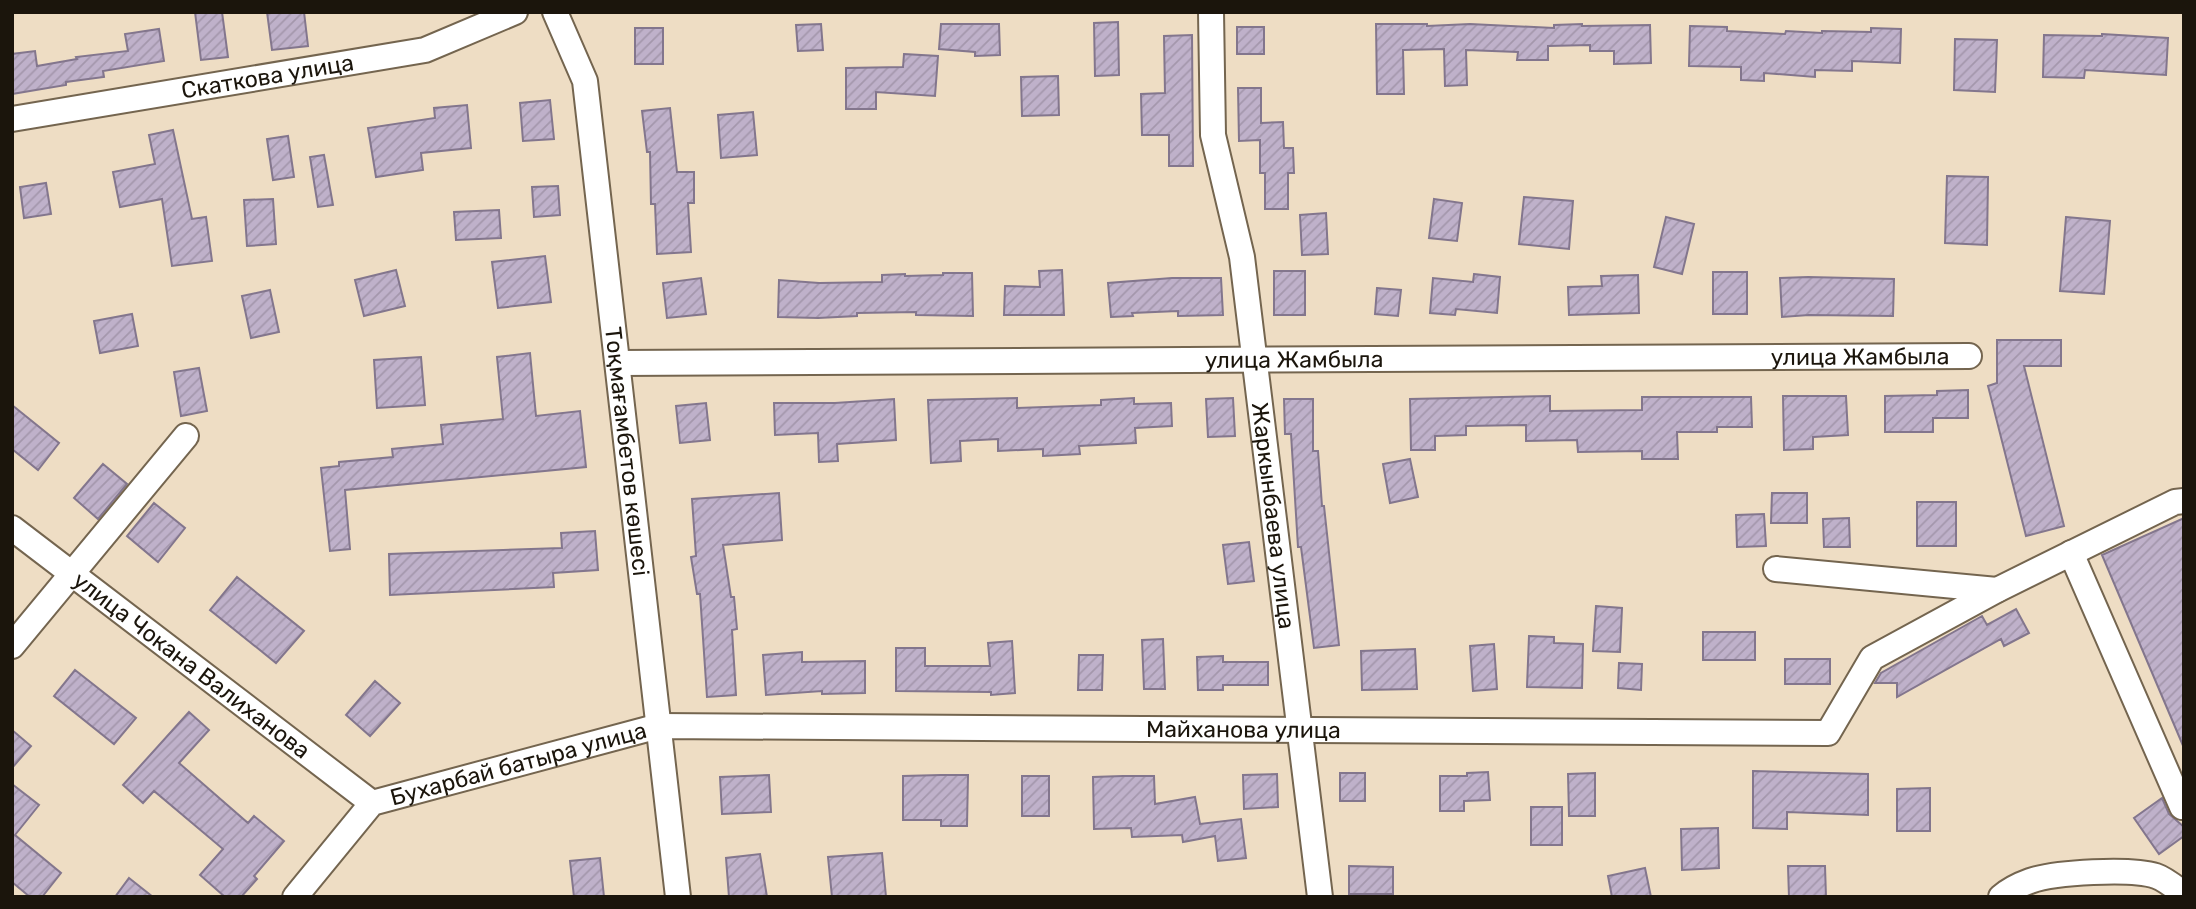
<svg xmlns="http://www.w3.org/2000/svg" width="2196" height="909" font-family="Rubik,sans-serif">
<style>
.building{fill:url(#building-hatch);stroke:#83768d;stroke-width:2}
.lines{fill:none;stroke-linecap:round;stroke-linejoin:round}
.minor-casing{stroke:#74654f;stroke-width:28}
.minor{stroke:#fff;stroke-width:24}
.labels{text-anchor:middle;stroke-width:6;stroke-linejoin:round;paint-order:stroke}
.street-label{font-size:23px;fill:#1b150c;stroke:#fff}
</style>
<defs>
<pattern id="building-hatch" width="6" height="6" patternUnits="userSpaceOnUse" patternTransform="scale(1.75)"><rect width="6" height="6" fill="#bfb1ca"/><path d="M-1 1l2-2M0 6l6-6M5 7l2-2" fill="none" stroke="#a497ac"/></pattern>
</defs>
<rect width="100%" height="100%" fill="#eeddc4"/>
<!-- building -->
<path class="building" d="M195 12H222L228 57 201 60Z
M267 12H304L308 46 272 50Z
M1118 22 1119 75 1095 76 1094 23Z
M821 24 823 50 798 51 796 25Z
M941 24H999L1000 55 975 56V52L939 49Z
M1376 24H1427V26L1470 24 1554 28V25L1582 24V26L1650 25 1651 63 1614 64V51H1590V45L1548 46V60H1517L1518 52 1466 50 1467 85 1445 86 1444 49 1403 50 1404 94H1377Z
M1690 26 1727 27V31L1785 34 1786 31 1822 33V31L1871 32V28L1901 29 1900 63 1852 61V71L1815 70V77L1764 73V81L1741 80V67L1689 66Z
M1237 27H1264V54H1237Z
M635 28H663V64H635Z
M159 29 164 61 103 71 104 77 66 82V85L12 94V54L35 51 37 66 77 59 76 57 128 51 125 34Z
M2102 34 2168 38 2166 75 2085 70 2084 78 2043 77 2044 35 2102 36Z
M1192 35 1193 166H1169V135H1142L1141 94 1165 93 1164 36Z
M1955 39 1997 40 1995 92 1954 90Z
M904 54 938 56 935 96 876 92V109H846V68L903 67Z
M1058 76 1059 115 1022 116 1021 77Z
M1238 88H1261V123L1283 122 1284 148H1293L1294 173H1288V209H1265V173H1260V140L1239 141Z
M550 100 554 139 523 141 520 103Z
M467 105 471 148 421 153 423 170 376 177 368 128 435 118 434 108Z
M670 108 677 172H694V203H688L691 252 657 254 655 204H651L650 152H647L642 111Z
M753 112 757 155 721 158 718 115Z
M173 130 192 219 206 217 212 261 172 266 162 199 120 207 113 172 155 164 149 135Z
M288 136 294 177 273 180 267 139Z
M324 155 333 205 318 207 310 157Z
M1947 176 1988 177 1987 245 1945 243Z
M46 183 51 214 24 218 20 187Z
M558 186 560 215 534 217 532 187Z
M1524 197 1573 201 1569 249 1519 244Z
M273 199 276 244 247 246 244 200Z
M1434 199 1462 203 1457 241 1429 238Z
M499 210 501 238 456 240 454 212Z
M1326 213 1328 254 1302 255 1300 215Z
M1666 217 1694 224 1682 274 1654 267Z
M2066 217 2110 221 2104 294 2060 291Z
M545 256 551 302 498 308 492 262Z
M396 270 405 306 364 316 355 280Z
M1062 270 1064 315H1004L1005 286 1040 287 1039 271Z
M1274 271H1305V315H1274Z
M1713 272H1747V314H1713Z
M943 273H972L973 316 916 315V312L857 313V316L818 318 778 317 779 280 819 283 882 282V275L905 274V276L943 275Z
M1474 274 1500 277 1497 313 1456 309 1455 315 1430 313 1433 278 1473 282Z
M1638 275 1639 313 1569 315 1568 287 1602 286 1601 276Z
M1808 277 1894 279 1893 316 1809 315 1782 317 1780 278Z
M701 278 706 314 667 318 663 283Z
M1172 278H1221L1223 315 1178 316V311L1132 313 1133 316 1111 317 1108 283Z
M1377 288 1401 290 1398 316 1375 314Z
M270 290 279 332 251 338 242 296Z
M132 314 138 346 100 353 94 321Z
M1997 340H2061V366H2024L2064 526 2026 536 1988 386 1997 383Z
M530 353 536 416 580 411 586 467 345 490 350 549 330 551 321 468 339 466V462L393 457 392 449 443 444 441 425 503 419 497 357Z
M421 357 425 405 377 408 374 360Z
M199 368 207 411 181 416 174 372Z
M1968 390V418H1933V432H1885V396L1937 395V391Z
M1550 396V411L1642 410V397H1751L1752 427H1717V432H1677L1678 459H1642V451L1578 452 1577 440 1526 441V425L1466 426V435L1435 436V450H1411L1410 399Z
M1783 396H1846L1848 435 1813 437V449L1784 450Z
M1017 398V408L1101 405V400L1134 398V404L1171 403 1172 426 1135 428 1136 443 1079 446 1080 454 1043 456V449L998 451V439L960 441 961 461 931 463 928 400Z
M1233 398 1235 436 1208 437 1206 399Z
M894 399 896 440 837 444 838 461 819 462 818 433 775 435 774 403H835Z
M1284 399H1313V451H1318L1322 506H1324L1339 645 1314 648 1301 547H1298L1291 434H1285Z
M706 403 710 440 680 443 676 406Z
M12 405 59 443 38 470 12 449Z
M1410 459 1418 497 1390 503 1383 464Z
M103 464 127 484 98 519 74 498Z
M779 493 782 540 723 545 731 597H734L737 629 732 630 736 695 707 697 700 594H697L691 557 696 556 692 499Z
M1772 493H1807V523H1771Z
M1917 502H1956V546H1917Z
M154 503 185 528 158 562 127 536Z
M1764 514 1766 546 1737 547 1736 515Z
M1849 518 1850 547H1824L1823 519Z
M2184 518V748L2102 555Z
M595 531 598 570 553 573 554 587 390 595 389 554 562 548 561 533Z
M1249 542 1254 581 1228 584 1223 545Z
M237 577 304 631 276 663 210 610Z
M1596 606 1622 608 1620 652 1593 651Z
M2016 609 2029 633 2004 646 2001 639 1897 697V683H1875L1881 673 1982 616 1987 625Z
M1703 632H1755V660H1703Z
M1529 636 1554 637V643L1583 644 1582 688 1527 687Z
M1163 639 1165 689H1144L1142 640Z
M1012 641 1015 693 991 695V692L896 691V648H925V666H990L988 643Z
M1494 644 1497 689 1473 691 1470 646Z
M1415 649 1417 689 1362 690 1361 651Z
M802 652V662L865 661V693L822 694V691L766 695 763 655Z
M1079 655H1103L1102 690H1078Z
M1223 656V662H1268V685H1223V690H1198L1197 657Z
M1785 659H1830V684H1785Z
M1619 663 1642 664 1641 690 1618 688Z
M75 670 136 718 114 744 54 696Z
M375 681 400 703 370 736 346 715Z
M189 712 209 730 179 763 248 823 254 816 284 841 254 876 257 879 241 897H225L200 875 223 849 154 791 143 803 123 785Z
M12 730 31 746 12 768Z
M1753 771 1868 774V815L1787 812V829L1753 828Z
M1488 772 1490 800 1464 801V811H1440V776H1467V773Z
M1340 773H1365V801H1340Z
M1595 773V816H1569L1568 774Z
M1277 774 1278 807 1244 809 1243 775Z
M769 775 771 812 722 814 720 777Z
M941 775H968L967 826H941V820H903V776Z
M1022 776H1049V816H1022Z
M1123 776H1154L1155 804 1195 797 1200 824 1241 819 1246 858 1218 861 1215 836 1183 842 1182 835 1132 837 1131 828 1094 829 1093 777Z
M12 784 39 805 15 835 61 873 42 897H30L12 882Z
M1930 788V831H1897V789Z
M2162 798 2169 814 2184 827V836L2159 854 2134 818Z
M1531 807H1562V845H1531Z
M1718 828 1719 868 1682 870 1681 829Z
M882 853 886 897H832L828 857Z
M760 854 767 897H729L726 858Z
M600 858 604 897H574L570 861Z
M1349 866 1393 867V894H1349Z
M1788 866H1825L1826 897H1789Z
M1645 868 1651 897H1612L1608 876Z
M129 878 153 897H115Z"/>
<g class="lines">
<defs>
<g id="minor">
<path id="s1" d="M555 12 585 81 678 897"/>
<path id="s2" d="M1211 12 1213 135 1242 257 1320 897"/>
<path id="s3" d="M12 119 425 50 515 12"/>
<path id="s4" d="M618 363 1969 356"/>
<path id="s5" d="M12 528 372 803"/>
<path d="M2071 553 2182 807"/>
<path d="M1776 569 1997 590"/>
<path d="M12 646 186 436"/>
<path id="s6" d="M295 897 372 803 659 726 1828 733 1872 658 1997 590 2175 502 2184 501"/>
<path d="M2001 897C2010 889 2019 885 2030 881 2055 872 2131 868 2156 876 2165 879 2176 888 2184 894"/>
</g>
</defs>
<!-- minor casing -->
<use href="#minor" class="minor-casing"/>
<!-- minor -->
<use href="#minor" class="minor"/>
</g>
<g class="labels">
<!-- street labels -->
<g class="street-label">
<text dy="8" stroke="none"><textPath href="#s3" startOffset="259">Скаткова улица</textPath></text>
<text dy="8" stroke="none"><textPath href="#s4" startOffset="1242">улица Жамбыла</textPath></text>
<text dy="8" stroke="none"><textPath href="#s4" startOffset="676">улица Жамбыла</textPath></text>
<text dy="8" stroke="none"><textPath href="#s1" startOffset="448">Тоқмағамбетов көшесі</textPath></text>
<text dy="8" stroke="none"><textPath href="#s2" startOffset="509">Жаркынбаева улица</textPath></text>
<text dy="8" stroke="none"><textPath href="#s5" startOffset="226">улица Чокана Валиханова</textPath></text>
<text dy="8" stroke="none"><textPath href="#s6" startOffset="1003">Майханова улица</textPath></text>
<text dy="8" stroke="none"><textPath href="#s6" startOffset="273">Бухарбай батыра улица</textPath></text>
</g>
</g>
<!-- border -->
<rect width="2196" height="909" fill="none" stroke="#1b150c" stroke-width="28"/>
</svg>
